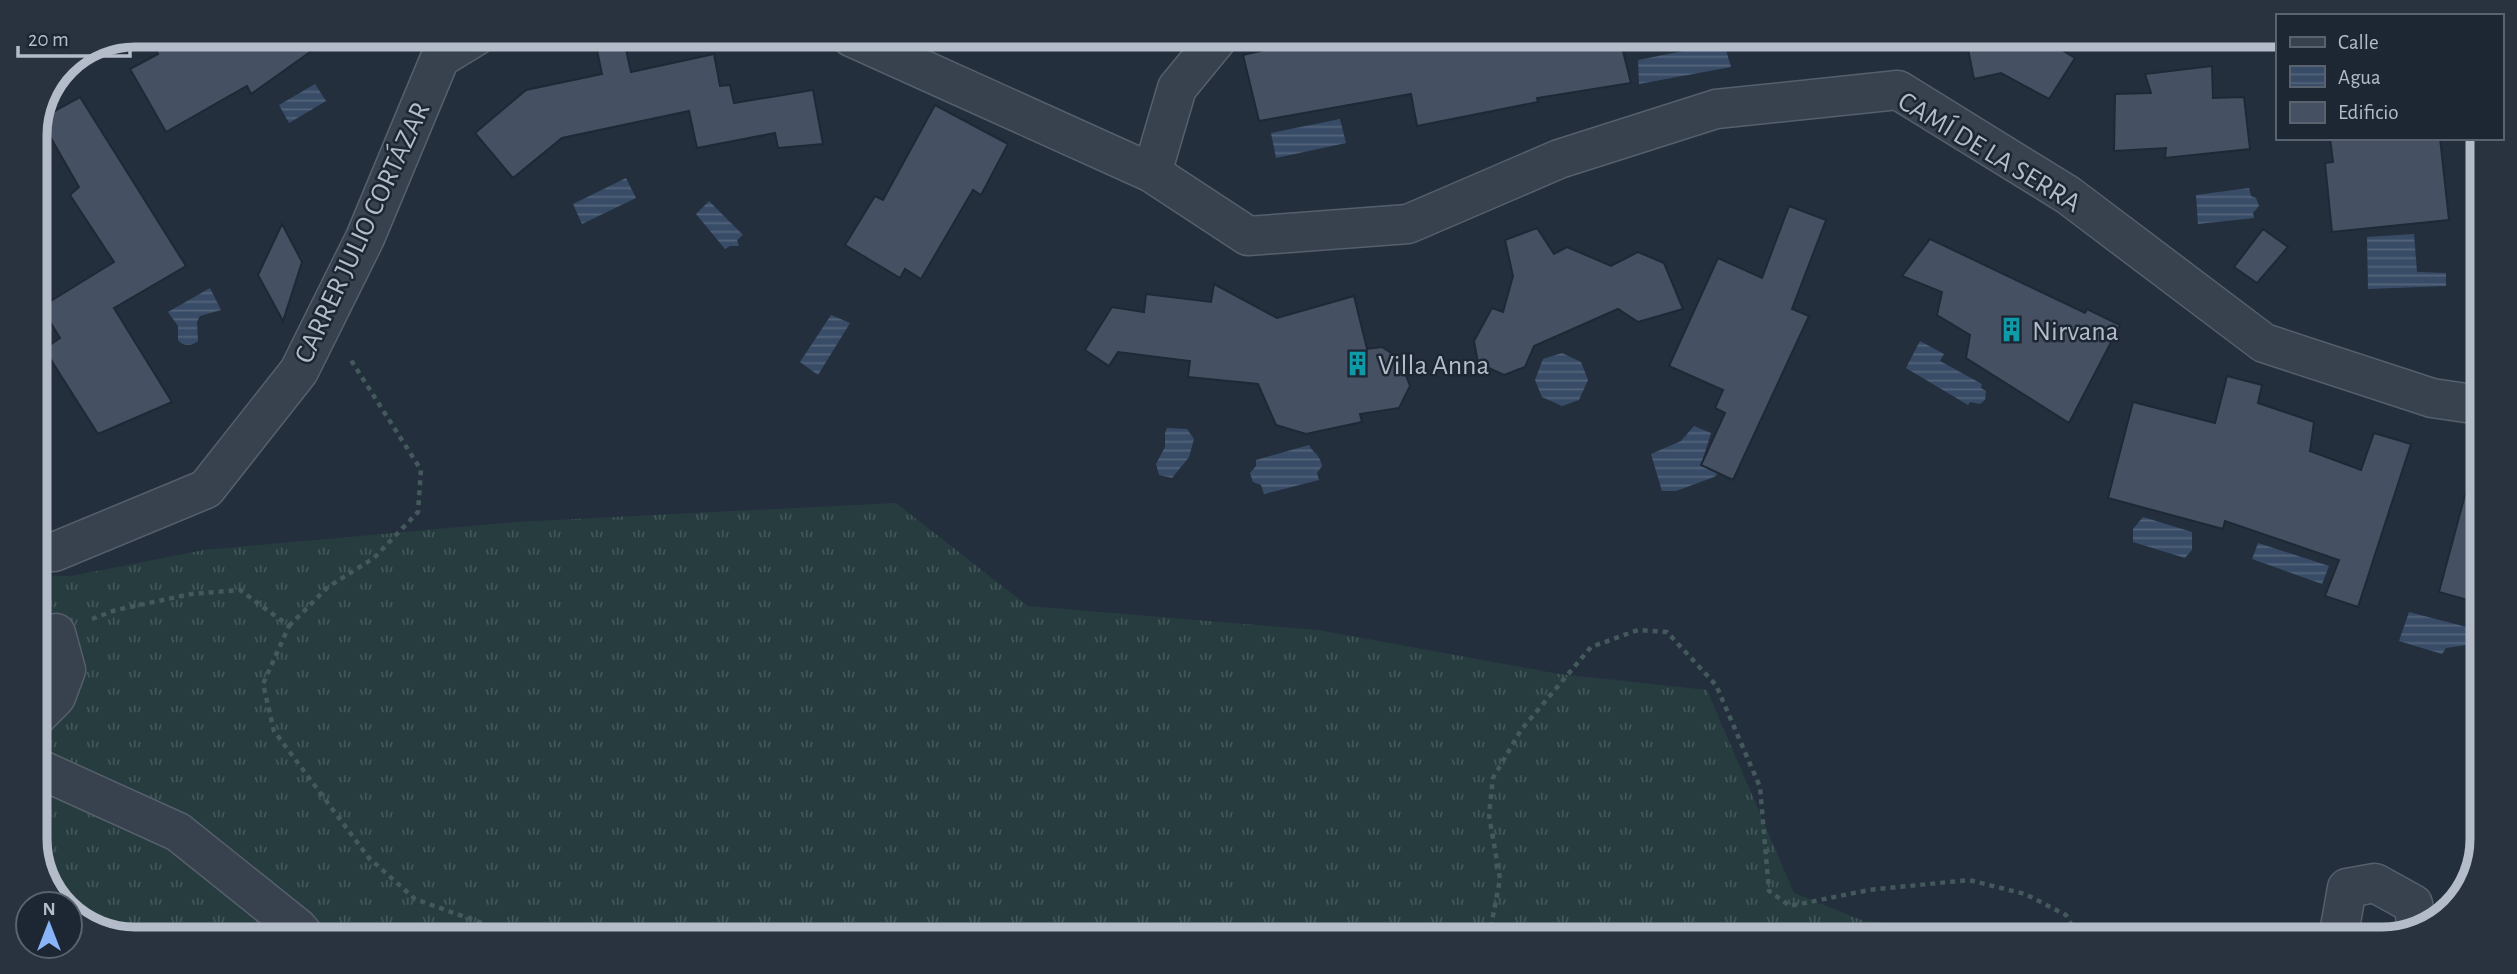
<svg xmlns="http://www.w3.org/2000/svg" width="2517" height="974" font-family="'Alegreya Sans',sans-serif">
<style>
.grass{fill:url(#grass-tufts)}
.water{fill:url(#water-rules)}
.building{fill:#455162;stroke:#1f2835;stroke-width:2}
.lines{fill:none;stroke-linecap:round;stroke-linejoin:round}
.minor-casing{stroke:#565f6c;stroke-width:41}
.path{stroke:#44595c;stroke-width:4.5;stroke-dasharray:5 5;stroke-linecap:butt}
.minor{stroke:#38414e;stroke-width:38}
.labels{text-anchor:middle;stroke-width:5;stroke-linejoin:round;paint-order:stroke}
.street-label{font-size:28px;fill:#b4bcc9;stroke:#1d2633}
.poi-label{font-size:28px;fill:#b4bcc9;stroke:#1d2633;text-anchor:start}
.rim{fill:none;stroke:#b4bcc9;stroke-width:9}
</style>
<defs>
<pattern id="grass-tufts" width="24" height="20" patternUnits="userSpaceOnUse" patternTransform="scale(1.75)"><rect width="24" height="20" fill="#263c3f"/><path d="M3 7l-1-3M5 7V3M7 7l1-3M15 17l-1-3M17 17v-4M19 17l1-3" fill="none" stroke="#435659"/></pattern>
<pattern id="water-rules" width="6" height="5" patternUnits="userSpaceOnUse" patternTransform="scale(1.75)"><rect width="6" height="5" fill="#394c67"/><path d="M0 2.5h6" fill="none" stroke="#53647b"/></pattern>
</defs>
<rect width="100%" height="100%" fill="#242f3e"/>
<!-- grass -->
<path class="grass" d="M896 503 1028 606 1318 630 1559 674 1707 690 1794 893 1864 921 2105 938 103 934 70 910V904H62L55 899 35 846V575L71 576 204 550 516 522Z"/>
<!-- water -->
<path class="water" d="M1724 43 1731 67 1639 84 1638 60Z
M315 84 326 101 289 123 279 105Z
M1340 119 1346 143 1276 158 1271 133Z
M626 178 636 198 582 224 573 204Z
M2249 188 2251 196 2256 198 2259 206 2253 213 2254 218 2198 224 2196 195Z
M709 201 743 235 737 240 739 246H730L725 249 696 214Z
M2414 234 2417 272 2446 273V286L2368 289 2367 237Z
M210 288 221 310 200 316 197 322 198 341C192 346 183 347 178 340V326L168 312Z
M831 315 850 323 818 375 800 362Z
M1920 341 1944 354 1940 361 1982 384 1981 388 1986 391 1985 400 1980 404 1970 402 1968 405 1906 368Z
M1562 353 1581 362 1588 380 1579 400 1562 406 1542 397 1535 380 1543 359Z
M1694 426 1711 433 1701 465 1719 473 1714 477 1676 491H1662L1651 454 1681 441Z
M1167 428 1187 429 1194 439 1189 457 1172 478 1159 475 1156 464 1165 447V433Z
M1309 445C1314 454 1319 453 1322 466L1317 473 1319 480 1264 494 1261 485 1253 482 1250 473 1256 466V460Z
M2143 517 2192 532V550L2185 558 2133 542V529Z
M2258 543 2329 566 2322 584 2252 559Z
M2409 612 2478 630 2474 648 2467 645 2446 648 2442 654 2399 641Z"/>
<!-- building -->
<path class="building" d="M148 35H334L251 94 247 86 166 132 130 69 158 54Z
M594 36H623L631 72 714 54 720 86 730 85 734 103 813 90 823 144 778 148 775 133 697 148 689 111 562 138 513 178 475 133 526 90 602 74Z
M1303 38 1620 39 1631 83 1537 98 1538 102 1417 126 1411 94 1259 121 1243 55 1304 41Z
M1966 39 2045 40 2075 58 2049 99 2001 73 1974 79Z
M2212 66 2213 98 2244 97 2250 149 2165 158 2166 148 2114 151 2115 94 2151 93 2145 74Z
M80 97 186 266 114 308 172 402 98 434 44 349 60 338 41 307 114 262 70 195 79 187 40 119Z
M935 105 1008 144 981 195 973 190 921 279 905 269 900 278 845 245 875 196 883 200Z
M2330 138H2440L2449 220 2332 232 2325 163 2333 162Z
M1789 206 1826 220 1792 309 1809 316 1733 480 1701 465 1725 413 1715 408 1723 390 1669 366 1718 258 1762 278Z
M282 224 302 262 283 321 258 275Z
M1537 228 1554 254 1567 247 1611 266 1638 252 1664 263 1683 309 1638 322 1618 309 1534 346 1525 367 1504 375 1478 363 1474 341 1492 308 1503 312 1513 276 1505 240Z
M2263 229 2288 247 2257 283 2234 267Z
M1930 239 2085 313 2087 309 2120 325 2069 423 1966 358 1970 335 1937 315 1942 292 1902 276Z
M1214 284 1277 318 1354 296 1367 349 1382 347 1400 359 1410 386 1399 408 1360 414 1362 422 1306 434 1276 425 1258 384 1188 377 1190 361 1118 352 1109 366 1085 350 1112 307 1144 312 1146 294 1211 302Z
M2227 376 2262 385 2258 403 2314 422 2310 451 2361 470 2374 433 2411 444 2358 607 2325 596 2339 560 2225 521 2223 529 2108 498 2133 402 2215 423Z
M2469 480 2479 482 2478 603 2439 592Z"/>
<g class="lines">
<defs>
<path id="minor" d="M851 37 1152 173 1248 236 1408 224 1559 159 1716 109 1898 90 2068 195 2264 343 2432 398 2480 405
M1152 173 1177 88 1218 38
M35 551 54 552 206 489 299 371 365 238 440 58 476 36
M35 718 56 697 66 670 56 633
M35 767 178 832 298 928 303 934
M2338 939 2347 888 2375 883 2413 904 2417 927"/>
</defs>
<!-- minor casing -->
<use href="#minor" class="minor-casing"/>
<!-- path -->
<path class="path" d="M92 619 116 610 191 594 240 590 289 626 263 684 274 731 369 858 415 899 515 935
M289 626 328 587 374 558 418 512 421 470 349 357
M1489 937 1500 879 1489 815 1493 778 1521 730 1591 647 1638 630 1667 632 1716 685 1760 787 1769 891 1790 906 1869 890 1969 880 2025 894 2066 915 2079 938"/>
<!-- minor -->
<use href="#minor" class="minor"/>
</g>
<!-- icons -->
<defs>
<symbol id="building-bare" viewBox="-9 -9 18 18"><path d="M-4-6H4V6H1V3H-1V6H-4ZM-2.5-4.3h1.7v1.8h-1.7ZM.8-4.3h1.7v1.8H.8ZM-2.5-1h1.7V.8h-1.7ZM.8-1h1.7V.8H.8Z" fill="#0f9aa8" stroke="#1d2633" stroke-width="2.5" paint-order="stroke"/></symbol>
</defs>
<g fill-rule="evenodd">
<use href="#building-bare" x="1994" y="312" width="35" height="35"/>
<use href="#building-bare" x="1340" y="346" width="35" height="35"/>
</g>
<g class="labels">
<!-- street labels -->
<g class="street-label">
<text transform="translate(1990 151) rotate(31)" y="10">CAMÍ DE LA SERRA</text>
<text transform="translate(361 232) rotate(-65)" y="10">CARRER JULIO CORTÁZAR</text>
</g>
<!-- poi labels -->
<g class="poi-label">
<text x="2032" y="340">Nirvana</text>
<text x="1378" y="374">Villa Anna</text>
</g>
</g>
<!-- crop -->
<path d="M0 0H2517V974H0ZM135 47H2382A88 88 0 0 1 2470 135V839A88 88 0 0 1 2382 927H135A88 88 0 0 1 47 839V135A88 88 0 0 1 135 47Z" fill="#29323f" fill-rule="evenodd"/>
<path class="rim" d="M135 47H2382A88 88 0 0 1 2470 135V839A88 88 0 0 1 2382 927H135A88 88 0 0 1 47 839V135A88 88 0 0 1 135 47Z"/>
<!-- legend -->
<rect x="2276" y="14" width="228" height="126" fill="#1d2633" stroke="#59626f" stroke-width="2"/>
<rect x="2290" y="37" width="35" height="10" fill="#38414e" stroke="#59626f" stroke-width="2"/>
<text x="2338" y="49" font-size="21" fill="#b4bcc9">Calle</text>
<rect x="2290" y="66" width="35" height="21" fill="url(#water-rules)" stroke="#59626f" stroke-width="2"/>
<text x="2338" y="84" font-size="21" fill="#b4bcc9">Agua</text>
<rect x="2290" y="102" width="35" height="21" fill="#455162" stroke="#59626f" stroke-width="2"/>
<text x="2338" y="119" font-size="21" fill="#b4bcc9">Edificio</text>
<!-- north arrow -->
<g transform="translate(49 925)"><circle r="33" fill="#1d2633" stroke="#59626f" stroke-width="2"/>
<path d="M0-5L12 26L0 18L-12 26Z" fill="#8ab4f8"/>
<text y="-10" font-size="19" font-weight="bold" text-anchor="middle" fill="#b4bcc9">N</text>
</g>
<!-- scale -->
<path d="M18 46v10h112v-10" fill="none" stroke="#b4bcc9" stroke-width="3.5"/>
<text x="28" y="46" font-size="21" fill="#b4bcc9" stroke="#1d2633" stroke-width="5" paint-order="stroke">20 m</text>
</svg>
